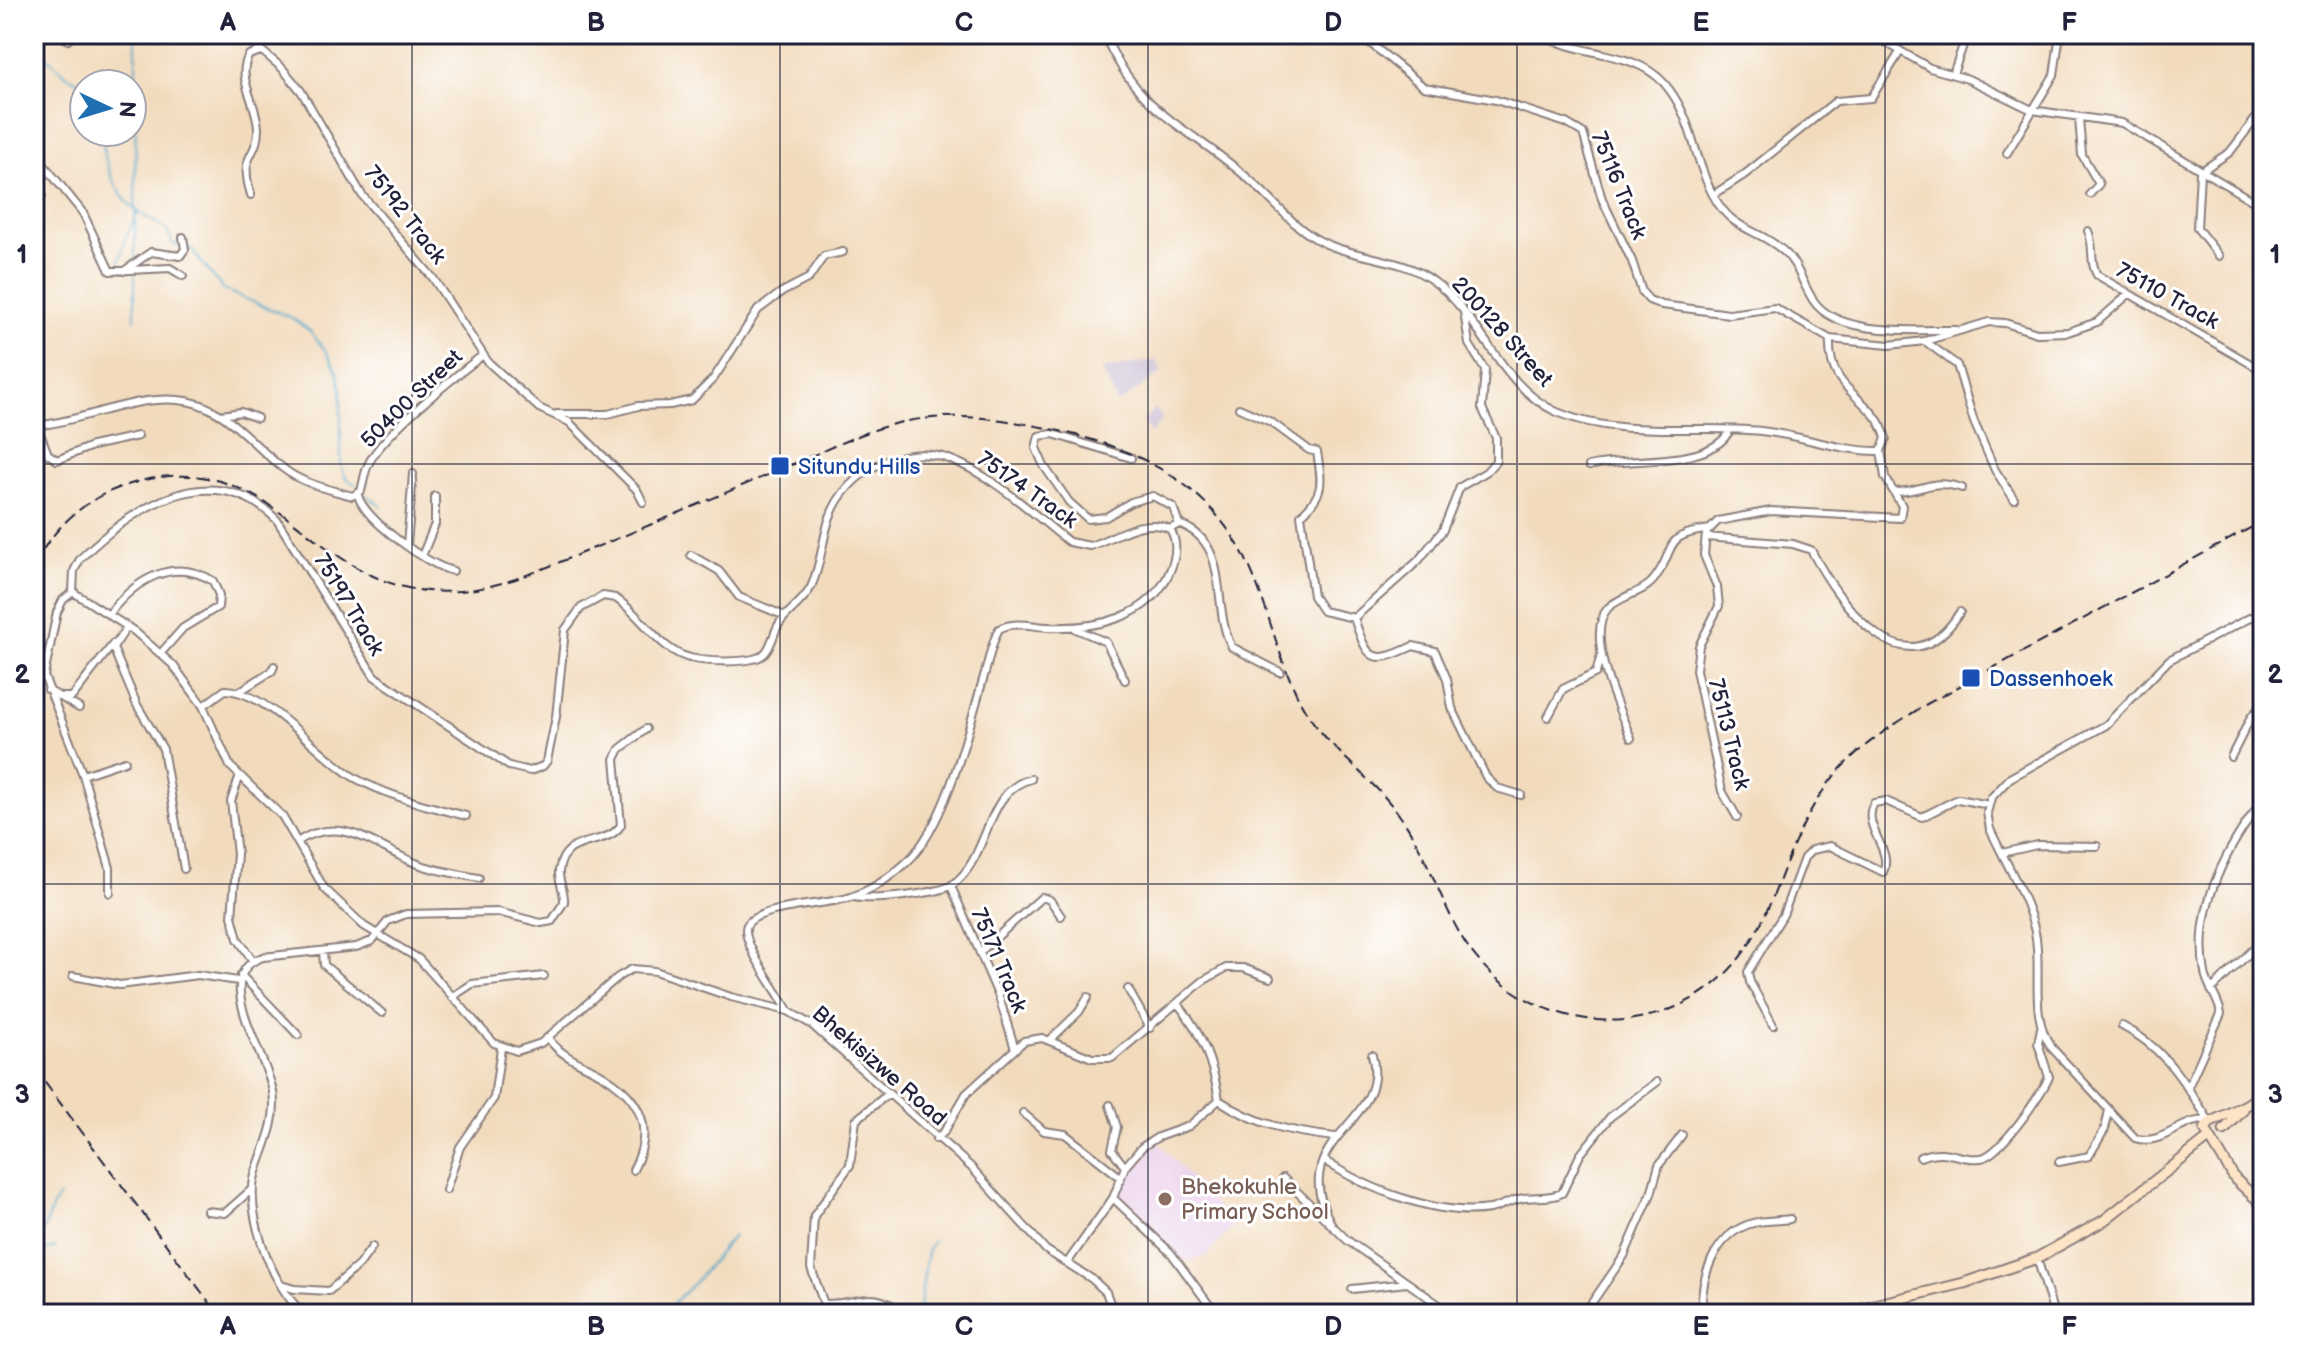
<svg xmlns="http://www.w3.org/2000/svg" width="2297" height="1348" font-family="'Balsamiq Sans',sans-serif">
<style>
.built{fill:#ebd1eb}
.industrial{fill:#cbbfd5}
.lines{fill:none;stroke-linecap:round;stroke-linejoin:round}
.stream{stroke:#49a5c8;stroke-width:2}
.street-casing{stroke:#8a7e7c;stroke-width:10}
.secondary-casing{stroke:#8a7e7c;stroke-width:13}
.street{stroke:#fff;stroke-width:6}
.secondary{stroke:#fee4c6;stroke-width:9}
.rail{stroke:#22223b;stroke-width:2;stroke-dasharray:12 6;stroke-linecap:butt}
.grid{fill:none;stroke:#22223b;stroke-width:2;stroke-opacity:0.55}
.transit-dot{fill:#1a4fb4;stroke:#fff;stroke-width:3}
.education-dot{fill:#8d6e63;stroke:#fff;stroke-width:3}
.labels{text-anchor:middle;stroke-width:6;stroke-linejoin:round;paint-order:stroke}
.street-label{font-size:22px;fill:#22223b;stroke:#fff}
.transit-label{font-size:22px;fill:#164399;stroke:#fff;text-anchor:start}
.education-label{font-size:22px;fill:#785e54;stroke:#fff;text-anchor:start}
.neatline{fill:none;stroke:#22223b;stroke-width:3}
.grid-label{font-size:26px;text-anchor:middle;font-weight:bold;fill:#22223b}
</style>
<rect width="100%" height="100%" fill="#fff"/>
<filter id="ink" filterUnits="userSpaceOnUse"><feTurbulence type="fractalNoise" baseFrequency=".0125" numOctaves="2"/><feDisplacementMap in="SourceGraphic" scale="16" xChannelSelector="R" yChannelSelector="G"/><feConvolveMatrix kernelMatrix="1 2 1 2 8 2 1 2 1" color-interpolation-filters="sRGB"/></filter>
<filter id="wash" filterUnits="userSpaceOnUse"><feTurbulence type="fractalNoise" baseFrequency=".006" numOctaves="4" result="noise"/><feDisplacementMap in="SourceGraphic" scale="32" xChannelSelector="R" yChannelSelector="G"/><feGaussianBlur stdDeviation="1.8" result="paint"/><feColorMatrix in="noise" values="0 0 0 0 0 0 0 0 0 0 0 0 0 0 0 0 0 1.4 0 .05"/><feComposite in="paint" operator="in"/></filter>
<g filter="url(#wash)">
<rect width="100%" height="100%" fill="#f2dbbd"/>
<!-- built -->
<path class="built" d="M1157 1141 1234 1225 1207 1256 1184 1261 1120 1202 1125 1171Z"/>
<!-- industrial -->
<path class="industrial" d="M1155 360 1162 372 1118 404 1102 370Z
M1155 408 1163 419 1151 434 1143 421Z"/>
<g class="lines">
<!-- stream -->
<path class="stream" d="M34 45 66 75 84 84
M103 132C102 164 116 197 142 215 158 225 166 224 173 244L182 246
M189 247 224 290 292 318 310 331 325 350 337 371 341 389V467L346 478 355 484
M135 262 136 34
M118 268 126 237 139 211
M135 319V272
M367 496 382 506
M34 1252C45 1238 45 1215 59 1196
M34 1255 56 1247
M662 1314 695 1282 733 1236
M919 1314 927 1252 933 1241"/>
</g>
</g>
<g filter="url(#ink)">
<g class="lines">
<defs>
<path id="street" d="M58 34 68 40 73 34
M242 34 282 68 301 91 362 195 433 278 488 362 539 408 569 422 637 490 643 502
M1104 34C1140 117 1191 127 1251 181 1274 201 1293 227 1320 241 1355 259 1402 257 1433 281 1482 316 1500 387 1557 412 1620 439 1696 424 1761 431 1801 435 1841 452 1881 451L1886 438C1874 395 1827 395 1830 339
M1359 34 1424 87 1496 100 1566 123 1583 133 1602 199 1632 261 1642 292 1649 300 1662 305 1729 314 1775 308 1830 339 1889 345 1925 341 1989 322 2005 323 2037 333 2068 332 2097 322 2129 294
M1542 34C1579 57 1633 49 1664 83 1693 116 1693 157 1712 193 1732 232 1753 226 1781 249 1797 261 1802 283 1813 300 1838 338 1917 329 1957 330
M1871 34 1930 68 1968 79 2032 110 2122 123 2263 207
M2263 38V47
M1953 74 1967 34
M2079 118 2082 155 2099 184 2090 194
M2007 153 2054 75 2060 34
M34 159 44 165 83 213 110 271 170 268 183 276
M34 182 42 196
M251 195C238 152 258 159 258 129 258 104 235 78 249 55L261 51
M1713 195 1744 175 1836 101 1871 98 1900 52
M2088 231C2095 246 2089 262 2097 275L2263 371
M2219 256 2197 228 2200 172 2230 152 2263 109
M124 271 151 252 180 256 185 249 183 237
M1925 341 1957 365 1974 422 1995 470 2014 499
M1239 408 1271 422 1309 450 1317 452C1322 482 1325 494 1301 515L1313 596 1323 611 1354 618 1418 561 1443 530 1460 487 1486 472 1496 461V438L1482 408 1485 370 1469 344 1464 312
M557 414H608L638 406 670 405 692 400 714 378 758 310 782 292 809 278 824 256 843 252
M221 415 241 412 257 418
M34 418 48 454 57 460 92 446 138 436
M34 426C82 422 130 396 178 400 225 403 250 444 284 469 301 483 331 490 352 496L361 491C364 481 364 471 370 461 386 431 454 377 483 355
M1131 458 1053 434 1039 436 1036 448 1044 466 1069 502 1088 519 1106 517 1131 502 1153 496 1173 507 1179 524 1170 529
M1589 466C1625 456 1710 470 1730 430
M1896 492C1925 491 1931 478 1962 488
M358 495C363 519 429 566 453 571
M1179 524C1233 543 1210 607 1232 647L1280 672
M1706 537 1793 544 1811 550C1839 603 1906 699 1960 612
M407 545 413 474
M691 555 719 571 739 597 785 616
M422 556 435 524V496
M73 592 74 571 80 559C133 507 212 455 277 520L374 676 509 766 530 771 543 766 547 761 556 717 565 630 581 608 603 596 615 598C641 613 659 651 690 658 706 662 740 663 757 658 771 654 772 635 779 624 788 610 803 603 811 587 821 566 822 540 830 517 847 470 903 443 949 459 993 475 1033 514 1069 542L1090 546C1116 537 1144 516 1170 529 1178 542 1176 557 1170 571 1150 619 1095 629 1048 627 1032 626 1013 621 999 629 991 643 989 661 984 676 969 727 946 825 908 861 892 876 872 890 851 897 829 905 757 906 747 925 739 942 780 993 788 1011
M73 592 134 631 173 665 203 706 230 766 282 816 324 888 364 926 419 959 494 1043 517 1051 541 1043 618 977 632 969 655 971 731 997 788 1011 812 1025 971 1167 1046 1250 1092 1279 1106 1292 1114 1314
M73 592 63 600 57 612 44 676 83 775 110 868V893
M109 614C135 580 173 556 213 581L219 595 218 607 183 628 161 653
M1354 618C1368 660 1371 666 1413 646L1435 651 1447 679 1452 708 1486 777 1497 788 1521 795
M127 627 113 648 137 705 163 749 184 869
M1076 629 1106 642 1125 680
M48 690 79 708
M240 691 272 671 274 666
M59 697H72L113 644
M203 706 225 690C268 691 317 755 355 778 387 796 431 807 466 816
M1548 717 1563 689 1596 673 1601 655
M1631 738C1619 709 1584 635 1608 608 1621 595 1645 593 1655 578 1678 547 1660 536 1710 529
M2231 757 2251 717 2263 704
M83 775 125 761
M239 778 231 801 237 854 232 916 238 939 253 961
M1737 817 1722 791 1696 670 1699 646 1719 606 1717 587 1704 555 1706 533 1718 521 1771 511 1900 518 1902 506 1885 477 1881 451
M297 842C342 812 376 848 418 864 437 871 458 874 479 878
M2002 853 2037 845 2097 846
M951 886 999 997 1015 1049
M854 897C870 900 888 898 904 896 917 894 941 892 952 885 990 859 984 790 1031 779
M323 951 324 965 382 1013
M980 952 1042 897 1050 900 1061 916
M241 975 298 1035
M73 976 120 985 198 975 238 981
M1128 989 1150 1028
M2211 990 2263 940
M452 997 472 984 544 976
M1178 1004C1202 1033 1213 1063 1219 1100 1256 1125 1292 1132 1335 1137
M1773 1025 1750 982 1748 972 1783 915 1804 858 1812 850 1830 846 1883 872C1894 850 1860 826 1874 803L1886 801 1922 817 1958 799 1989 805
M2122 1026C2164 1047 2183 1081 2208 1119
M548 1038C563 1059 583 1063 604 1076 643 1100 654 1131 633 1170
M1050 1040 1079 1012 1088 997
M2188 1087 2221 1014C2219 999 2208 988 2205 973 2193 910 2226 848 2263 800
M888 1094 856 1120 850 1165 814 1216 811 1268 824 1304C867 1304 865 1287 907 1314
M1110 1105 1117 1127 1112 1150 1125 1167
M1023 1113 1044 1131 1065 1134 1120 1177
M2212 1122C2185 1113 2164 1148 2135 1138L2052 1048C2028 1015 2043 971 2035 932 2027 896 2005 862 1990 829L1987 813 1991 798 2010 778 2106 725 2169 660 2263 611
M936 1139 944 1132 966 1094 1024 1041 1042 1038 1092 1058H1112L1203 981 1226 968H1243L1270 978
M1920 1157C1948 1146 1957 1161 1981 1158 1999 1156 2042 1094 2049 1077L2038 1043 2041 1028
M1324 1160C1365 1189 1439 1217 1490 1209 1500 1207 1509 1201 1519 1199 1534 1195 1549 1200 1562 1193L1580 1155 1610 1117 1657 1082
M2059 1162 2089 1156 2105 1129 2109 1110
M1283 1178 1347 1240 1452 1314
M446 1190 460 1147 494 1098 501 1048
M1113 1198 1171 1253 1216 1314
M207 1211 225 1213 252 1189
M1333 1227C1280 1136 1392 1127 1372 1055
M2037 1258 2054 1314
M1067 1263 1113 1198 1125 1167 1142 1147 1158 1137 1189 1126 1219 1100
M281 1285 294 1289 329 1291 359 1265 372 1247
M1352 1289 1407 1283
M305 1314C274 1292 244 1213 255 1175 263 1148 278 1123 273 1092 267 1054 208 974 263 957L356 947 372 941 388 921 406 914 498 912 541 923 552 921 564 902C565 891 558 881 559 871 564 832 606 849 621 825L615 759 620 749 646 729
M1584 1314 1624 1256 1651 1194 1659 1165 1682 1135
M1702 1314C1700 1279 1713 1234 1753 1223 1764 1220 1778 1221 1790 1219"/>
<path id="secondary" d="M2263 1092 2248 1104 2209 1123 2205 1129 2235 1179 2263 1205
M2224 1130 2243 1110
M1837 1314 1964 1283 2037 1258 2103 1221 2209 1138"/>
</defs>
<!-- street casing -->
<use href="#street" class="street-casing"/>
<!-- secondary casing -->
<use href="#secondary" class="secondary-casing"/>
<!-- street -->
<use href="#street" class="street"/>
<!-- secondary -->
<use href="#secondary" class="secondary"/>
<!-- rail -->
<path class="rail" d="M34 566C50 532 81 502 116 489 267 431 304 580 428 591 484 596 533 573 584 552 654 524 722 494 791 465 826 450 861 432 898 423 948 412 995 417 1046 428 1126 445 1199 475 1241 550 1269 601 1276 660 1305 710 1330 751 1372 777 1400 816 1426 852 1439 897 1461 936 1504 1009 1598 1041 1676 1007 1775 963 1769 869 1823 791 1849 752 1887 729 1925 705L2263 521
M34 1068 218 1314"/>
</g>
</g>
<!-- grid -->
<path class="grid" d="M412 34V1314M780 34V1314M1148 34V1314M1517 34V1314M1885 34V1314M34 464H2263M34 884H2263"/>
<!-- markers -->
<g class="transit-dot">
<rect x="770" y="456" width="20" height="20" rx="4"/>
<rect x="1961" y="668" width="20" height="20" rx="4"/>
</g>
<circle class="education-dot" cx="1165" cy="1199" r="8"/>
<g class="labels">
<!-- street labels -->
<g class="street-label">
<text transform="translate(1620 185) rotate(68)" y="8">75116 Track</text>
<text transform="translate(406 214) rotate(52)" y="8">75192 Track</text>
<text transform="translate(2168 295) rotate(29)" y="8">75110 Track</text>
<text transform="translate(1503 331) rotate(48)" y="8">200128 Street</text>
<text transform="translate(411 398) rotate(-44)" y="8">50400 Street</text>
<text transform="translate(1028 489) rotate(35)" y="8">75174 Track</text>
<text transform="translate(350 604) rotate(59)" y="8">75197 Track</text>
<text transform="translate(1730 734) rotate(76)" y="8">75113 Track</text>
<text transform="translate(1000 960) rotate(67)" y="8">75171 Track</text>
<text transform="translate(880 1065) rotate(41)" y="8">Bhekisizwe Road</text>
</g>
<!-- transit labels -->
<g class="transit-label">
<text x="798" y="474">Situndu Hills</text>
<text x="1989" y="686">Dassenhoek</text>
</g>
<!-- education labels -->
<g class="education-label">
<text x="1181" y="1194">Bhekokuhle<tspan x="1181" dy="25">Primary School</tspan></text>
</g>
</g>
<!-- margin -->
<rect width="2297" height="1348" fill="none" stroke="#fff" stroke-width="88"/>
<!-- north arrow -->
<g transform="translate(108 108) rotate(94)"><circle r="38" fill="#ffffff" stroke="#a7a7b1" stroke-width="2"/>
<path d="M0-6L14 30L0 20L-14 30Z" fill="#1f6fb2"/>
<text y="-12" font-size="22" font-weight="bold" text-anchor="middle" fill="#22223b">N</text>
</g>
<rect x="44" y="44" width="2209" height="1260" class="neatline"/>
<g class="grid-label">
<text x="228" y="31">A</text>
<text x="596" y="31">B</text>
<text x="964" y="31">C</text>
<text x="1333" y="31">D</text>
<text x="1701" y="31">E</text>
<text x="2069" y="31">F</text>
<text x="22" y="263">1</text>
<text x="2275" y="263">1</text>
<text x="22" y="683">2</text>
<text x="2275" y="683">2</text>
<text x="22" y="1103">3</text>
<text x="2275" y="1103">3</text>
<text x="228" y="1335">A</text>
<text x="596" y="1335">B</text>
<text x="964" y="1335">C</text>
<text x="1333" y="1335">D</text>
<text x="1701" y="1335">E</text>
<text x="2069" y="1335">F</text>
</g>
</svg>
